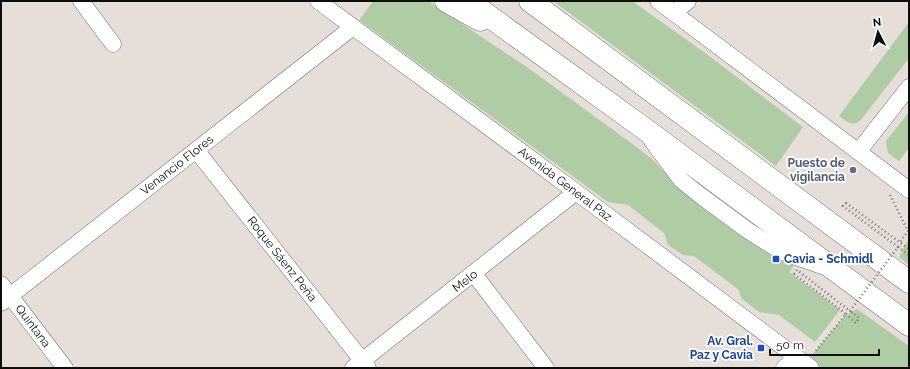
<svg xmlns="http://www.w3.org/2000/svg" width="910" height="369" font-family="Raleway,sans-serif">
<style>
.green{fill:#b0cca4}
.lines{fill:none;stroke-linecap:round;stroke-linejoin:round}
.minor-casing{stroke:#77706c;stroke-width:17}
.highway-casing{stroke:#77706c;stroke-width:23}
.path{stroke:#777370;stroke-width:2.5;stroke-dasharray:1 3;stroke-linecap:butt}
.minor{stroke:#fff;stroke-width:16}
.highway{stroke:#fff;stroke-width:22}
.path-bridge{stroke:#777370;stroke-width:2.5;stroke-dasharray:1 3;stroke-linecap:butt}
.service-dot{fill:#5c6f8a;stroke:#fff;stroke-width:1.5}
.transit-dot{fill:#1a4fb4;stroke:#fff;stroke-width:1.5}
.labels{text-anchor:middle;stroke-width:3.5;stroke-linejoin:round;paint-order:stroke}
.service-label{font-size:12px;font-weight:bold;fill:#4e5e75;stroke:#fff;text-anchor:end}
.street-label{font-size:12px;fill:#0f0d0c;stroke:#fff}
.transit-label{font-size:12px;font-weight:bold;fill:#164399;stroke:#fff;text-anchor:start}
</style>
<rect width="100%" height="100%" fill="#e5ded9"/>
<!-- green -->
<path class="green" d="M371 1H428L534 72 639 149 652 159 677 185 747 238 773 256 795 264 789 272 840 310 815 342 779 315 759 312 742 299 738 289 694 256 683 255 668 245 664 233 628 205 608 202 359 20 372 3Z
M553 1H632L701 50 803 127 776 166Z
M909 22V58L860 121C851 127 847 121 839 116Z
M909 112V148L899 161 888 153 886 141Z
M909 238V265L899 257Z
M857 309 909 346V368H819L808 360 844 317Z"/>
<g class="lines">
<defs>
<path id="minor" d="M81 1 113 44
M318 1 576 192 811 368
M658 1 909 190
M674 13 688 1
M652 141 681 180 701 196 747 230 782 252 822 266
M196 150 368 368
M858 152 909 87
M474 274 546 368
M1 284 65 368
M1 303 353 27
M353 368 576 192
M784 368 796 357"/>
<path id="highway" d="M446 1 480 20
M468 1 642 127 909 325
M530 1 909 282"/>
</defs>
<!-- minor casing -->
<use href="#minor" class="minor-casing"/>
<!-- highway casing -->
<use href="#highway" class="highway-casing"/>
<!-- path -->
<path class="path" d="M890 195 908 231 900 242
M846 203 909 249
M898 247 909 255
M794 274 846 314 815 352
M846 314 856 323 859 318 850 311"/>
<!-- minor -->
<use href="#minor" class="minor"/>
<!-- highway -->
<use href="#highway" class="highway"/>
<!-- path-bridge -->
<path class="path-bridge" d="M794 274 797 270 850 311 898 247 843 206 846 203"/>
</g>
<!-- markers -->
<circle class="service-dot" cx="853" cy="170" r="4"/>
<g class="transit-dot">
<rect x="772" y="255" width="8" height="8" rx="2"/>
<rect x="757" y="344" width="8" height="8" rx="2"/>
</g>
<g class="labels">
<!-- service labels -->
<g class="service-label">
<text x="845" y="167">Puesto de<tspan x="845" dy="14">vigilancia</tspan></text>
</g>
<!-- street labels -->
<g class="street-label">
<text transform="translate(177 165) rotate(-38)" y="4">Venancio Flores</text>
<text transform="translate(565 184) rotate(37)" y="4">Avenida General Paz</text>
<text transform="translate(282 259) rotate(52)" y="4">Roque Sáenz Peña</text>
<text transform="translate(465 281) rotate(-38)" y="4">Melo</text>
<text transform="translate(33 326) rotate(53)" y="4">Quintana</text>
</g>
<!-- transit labels -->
<g class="transit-label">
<text x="784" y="263">Cavia - Schmidl</text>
<text x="753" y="345" text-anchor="end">Av. Gral.<tspan x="753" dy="14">Paz y Cavia</tspan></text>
</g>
</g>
<!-- border -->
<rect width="910" height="369" fill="none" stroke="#0f0d0c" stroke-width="4"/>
<!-- north arrow -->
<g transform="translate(878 32) rotate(354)" stroke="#ffffff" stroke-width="3" paint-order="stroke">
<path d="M0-3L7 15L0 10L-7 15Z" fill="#0f0d0c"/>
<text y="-6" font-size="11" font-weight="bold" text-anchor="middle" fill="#0f0d0c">N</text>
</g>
<!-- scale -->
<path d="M770 349v6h109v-6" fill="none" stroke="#0f0d0c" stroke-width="2"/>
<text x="776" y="349" font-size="12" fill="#0f0d0c" stroke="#ffffff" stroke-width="3" paint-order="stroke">50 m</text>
</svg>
